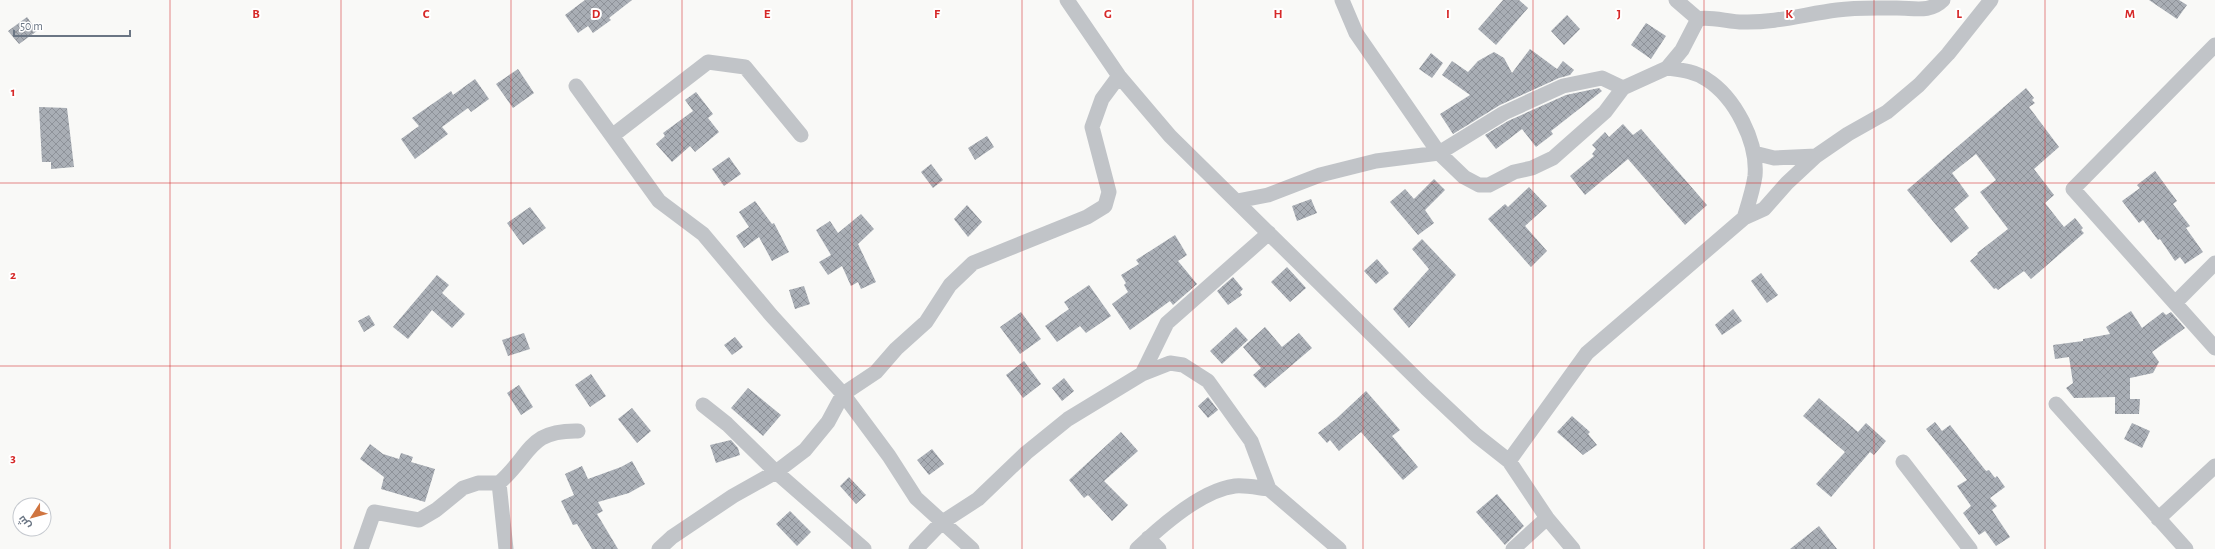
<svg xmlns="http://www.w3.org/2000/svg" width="2215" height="549" font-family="'Alegreya Sans',Cairo,sans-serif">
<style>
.building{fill:url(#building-cross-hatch)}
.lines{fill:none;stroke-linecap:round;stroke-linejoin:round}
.street{stroke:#c1c4c8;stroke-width:15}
.grid{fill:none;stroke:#d62828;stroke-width:1;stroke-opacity:0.55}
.grid-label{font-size:13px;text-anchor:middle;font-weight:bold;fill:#d62828;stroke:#fff;stroke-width:4;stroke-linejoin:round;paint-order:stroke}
</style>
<defs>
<pattern id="building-cross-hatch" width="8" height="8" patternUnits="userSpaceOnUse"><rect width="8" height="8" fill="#a9aeb5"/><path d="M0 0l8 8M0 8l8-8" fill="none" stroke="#8e9299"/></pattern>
</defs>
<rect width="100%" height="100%" fill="#f9f9f7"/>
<!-- building -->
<path class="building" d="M585 0H632L609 18 611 20 593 33 588 26 578 33 565 15Z
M1503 0H1519L1528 8 1496 45 1478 29Z
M2149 0H2179L2187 5 2177 19Z
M1567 15 1580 29 1564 45 1551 31Z
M27 17 37 31 19 44 8 31Z
M1646 23 1666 36 1651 59 1631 45Z
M1530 49 1557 69 1563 61 1574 70 1570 75 1559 78 1500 105 1453 134 1440 114 1470 95 1442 75 1452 61 1468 72 1478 61 1494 52 1504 58 1512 73Z
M1431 53 1443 63 1432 78 1419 69Z
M518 69 534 93 513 108 496 84Z
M475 79 489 99 471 112 468 108 442 127 448 134 415 159 401 139 419 126 412 118 451 91 453 95Z
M1599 88 1602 91 1551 131 1553 134 1536 147 1522 129 1496 149 1485 135 1508 121 1566 95Z
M2026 88 2034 98 2032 100 2035 103 2029 107 2059 147 2034 169 2054 195 2045 203 2064 227 2075 218 2083 228 2081 230 2084 233 2031 279 2024 271 1998 290 1996 288 1994 289 1970 261 1978 254 1977 253 2008 229 1980 192 1996 180 1976 154 1952 173 1969 196 1954 209 1969 228 1951 243 1907 190Z
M696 92 713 114 708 118 719 132 695 152 690 146 672 162 656 144 665 136 663 133 693 111 685 100Z
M39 107 67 108 74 167 51 169V162H42Z
M1623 124 1633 135 1641 129 1707 205 1685 225 1628 159 1585 195 1570 176 1594 156 1592 154 1596 149 1592 145 1605 132 1609 137Z
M987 136 994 147 975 160 968 148Z
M729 157 741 174 724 186 712 169Z
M931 164 943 180 933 188 921 172Z
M2155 171 2177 201 2173 204 2190 226 2186 228 2203 252 2185 264 2180 257 2175 261 2160 239 2158 240 2143 220 2139 223 2122 201 2140 188 2137 185Z
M1434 179 1445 190 1425 210 1434 223 1418 235 1390 202 1405 189 1414 199Z
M1529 187 1547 206 1525 226 1547 251 1531 267 1488 219 1505 204 1508 207Z
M1311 199 1317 213 1297 221 1292 206Z
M755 201 772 224 774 223 789 252 772 261 759 237 744 248 736 236 749 227 739 212Z
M967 205 982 222 968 237 954 219Z
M530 207 546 228 523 245 507 223Z
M861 214 874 229 858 244 876 282 861 289 858 282 851 286 842 266 828 275 819 262 831 255 816 230 830 221 838 233Z
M1175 235 1187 255 1178 261 1197 284 1173 305 1170 301 1130 330 1112 304 1128 292 1124 285 1126 283 1121 275 1139 264 1136 260Z
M1422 239 1456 275 1409 328 1393 309 1429 269 1412 249Z
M1377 259 1389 273 1376 284 1364 271Z
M1287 267 1306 288 1290 302 1271 282Z
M1761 273 1778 295 1767 303 1751 281Z
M437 275 449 285 442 293 465 314 452 328 432 310 408 339 393 327Z
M1233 277 1243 289 1240 292 1242 295 1228 305 1217 291Z
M1089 285 1111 316 1086 333 1080 326 1057 342 1045 326 1069 309 1064 302Z
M804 286 810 304 795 309 789 290Z
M1733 309 1742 321 1722 335 1715 325Z
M2131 311 2142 328 2163 312 2166 315 2171 312 2185 328 2152 352 2159 362 2153 373 2130 378V399H2140L2139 414H2115V397L2074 398 2066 388 2073 383 2069 357 2055 359 2053 345 2083 341V339L2110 334 2106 327Z
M1021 312 1041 339 1020 354 1000 327Z
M369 315 375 325 364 332 358 321Z
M1236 327 1248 340 1222 364 1210 351Z
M1265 327 1282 347 1299 333 1312 348 1265 388 1253 375 1261 368 1243 347Z
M524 333 530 349 508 356 502 340Z
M735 337 743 347 732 355 724 345Z
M1024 361 1041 384 1023 398 1006 375Z
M591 374 606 396 590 407 575 385Z
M1064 378 1074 391 1062 401 1052 388Z
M519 385 533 407 521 415 507 393Z
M748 388 781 415 763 436 731 408Z
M1366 391 1400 430 1392 436 1418 467 1403 480 1361 432 1339 451 1330 440 1327 443 1318 433 1337 418Z
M1208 397 1218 410 1208 418 1198 406Z
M1819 398 1858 432 1866 423 1886 441 1874 455 1870 452 1831 497 1816 484 1845 452 1803 416Z
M632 408 651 431 637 443 618 419Z
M1572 416 1590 432 1588 434 1597 445 1583 455 1557 432Z
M1935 422 1942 431 1950 425 1986 471 1989 470 1995 478 1997 476 2005 487 1990 498 1997 506 1992 510 2010 537 1996 546 1985 531 1979 535 1963 513 1971 506 1957 486 1967 480 1926 429Z
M2132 423 2150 431 2142 448 2124 439Z
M1121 432 1138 451 1104 481 1128 505 1112 521 1088 495 1084 498 1069 480Z
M731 440 738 448 740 455 716 463 710 445Z
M370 444 383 454 399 459 401 453 413 457 411 462 435 469 425 502 381 489 384 477 360 459Z
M932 449 944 464 929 475 917 460Z
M632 461 645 484 629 493 598 502 603 511 597 514 618 549H592L577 524 573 525 561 501 574 495 565 474 582 466 588 479 621 467Z
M849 477 866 495 856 504 840 486Z
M1497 494 1524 526 1505 545 1476 512Z
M790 511 811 532 797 546 776 524Z
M1819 526 1837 549H1790Z"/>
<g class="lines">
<!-- street -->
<path class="street" d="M1067 0 1119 76 1170 136 1426 388 1476 435 1509 461
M1342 0 1356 33 1439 153 1464 177 1479 185H1489L1514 172 1532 168 1553 158 1605 112 1623 88 1667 68 1682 50 1698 19
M1676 0 1698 19
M1698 19C1709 16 1729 22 1743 22 1774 23 1806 14 1837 10 1857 7 1877 8 1897 8 1915 8 1930 13 1943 0
M2215 45 2073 189 2215 348
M1667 68C1681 70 1694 71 1706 79 1735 97 1758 142 1755 176 1753 190 1748 205 1744 218
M576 86 659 201 703 234 771 315 843 394 889 456 916 498 972 549
M612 136 708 62 745 67 801 135
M1754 153 1774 158 1816 156
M1237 201 1268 195 1320 175 1376 161 1439 153 1504 113 1563 86 1602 78 1623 88
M2175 303 2215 263
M1142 374 1167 323 1269 233
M2056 404 2186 549
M703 405 727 424 776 472 864 549
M1903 462 1970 549
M499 483 506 549
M2158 519 2215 466
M1148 538 1159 549
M361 549 374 512 419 520 436 510 463 488 478 483H499C532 454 528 430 578 431
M659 549 672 537 733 496 776 472 805 450 828 422 843 394 876 372 896 349 926 322 950 285 973 263 1087 217 1105 206 1109 192 1092 127 1102 99 1119 76
M916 549 941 523 978 499 1026 453 1068 419 1142 374 1170 363 1183 365 1208 381 1251 441 1269 489 1339 549
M1137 549C1161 526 1202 490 1235 486 1246 485 1259 488 1269 489
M1513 549 1547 518
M1573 549 1547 518 1509 461 1587 353 1744 218 1764 209 1787 183 1816 156 1848 134 1887 112 1919 85 1948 54 1991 0"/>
</g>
<!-- grid -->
<path class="grid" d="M170 0V549M341 0V549M511 0V549M682 0V549M852 0V549M1022 0V549M1193 0V549M1363 0V549M1533 0V549M1704 0V549M1874 0V549M2045 0V549M0 183H2215M0 366H2215"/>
<g class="grid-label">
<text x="256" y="18">B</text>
<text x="426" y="18">C</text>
<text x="596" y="18">D</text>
<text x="767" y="18">E</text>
<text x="937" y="18">F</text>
<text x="1108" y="18">G</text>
<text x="1278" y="18">H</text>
<text x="1448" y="18">I</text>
<text x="1619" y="18">J</text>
<text x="1789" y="18">K</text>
<text x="1959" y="18">L</text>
<text x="2130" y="18">M</text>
<text x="13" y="96">1</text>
<text x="13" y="279">2</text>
<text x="13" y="462">3</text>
</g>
<!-- north arrow -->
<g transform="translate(32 517) rotate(234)"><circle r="19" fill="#ffffff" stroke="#c4c8ce"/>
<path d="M0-3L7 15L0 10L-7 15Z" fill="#d07540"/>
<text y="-6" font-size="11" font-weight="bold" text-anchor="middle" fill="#6b7684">ش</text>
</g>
<!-- scale -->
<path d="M14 30v6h116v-6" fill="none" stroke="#6b7684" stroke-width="2"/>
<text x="20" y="30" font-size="12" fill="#6b7684" stroke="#ffffff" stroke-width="3" paint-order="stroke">50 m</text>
</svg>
